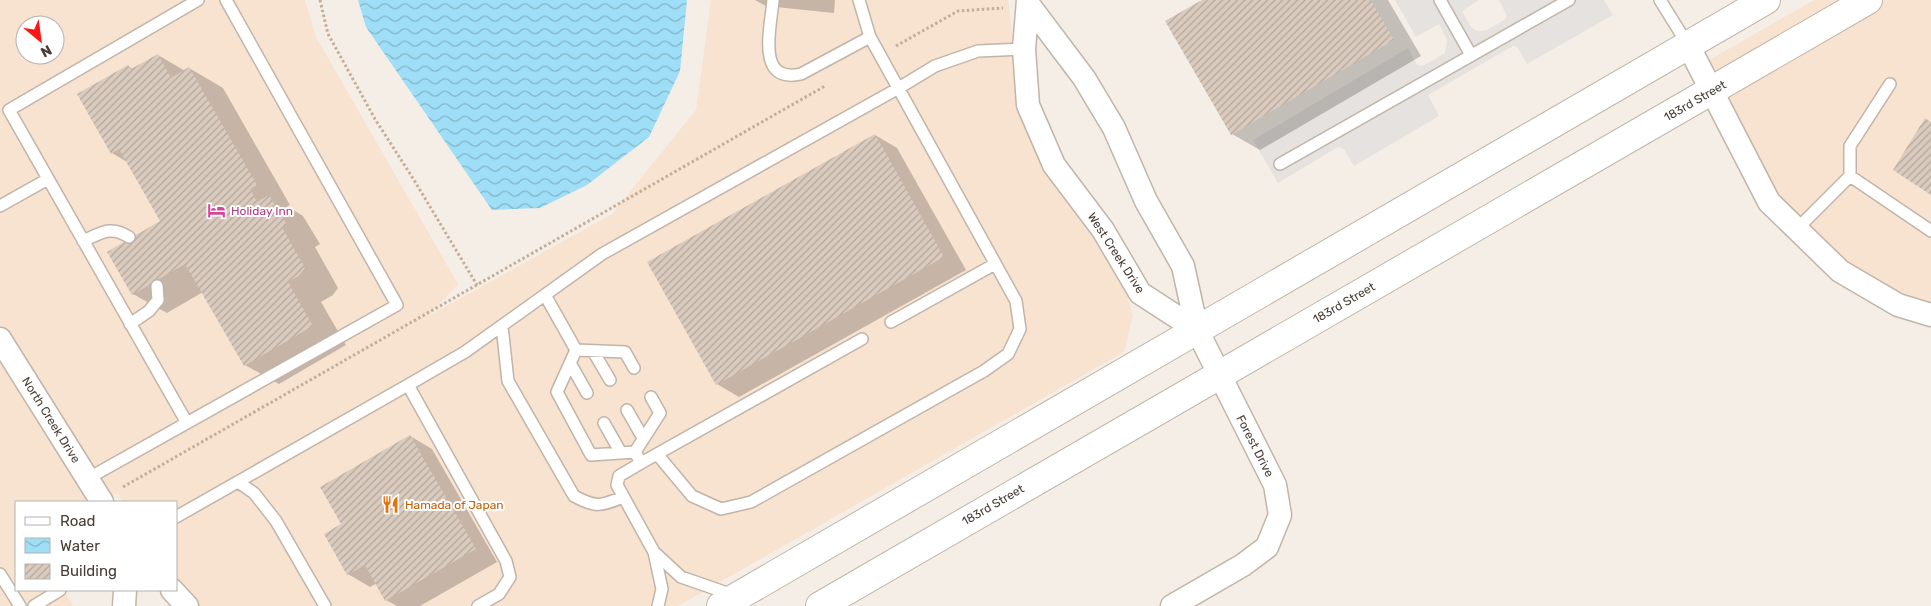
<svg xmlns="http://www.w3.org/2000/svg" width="1931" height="606" font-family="Rubik,sans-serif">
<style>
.commercial{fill:#f8e2d0;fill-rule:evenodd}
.parking{fill:#e5e2df}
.water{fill:url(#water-waves)}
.shadow{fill:#0003}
.building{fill:url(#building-hatch)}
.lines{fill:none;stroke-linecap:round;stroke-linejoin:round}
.service-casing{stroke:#c1b5a8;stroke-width:14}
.minor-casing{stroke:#c1b5a8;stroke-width:25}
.tertiary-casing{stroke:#c1b5a8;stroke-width:30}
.path{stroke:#c4ae98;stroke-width:3;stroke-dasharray:2.5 2.5;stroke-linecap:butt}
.service{stroke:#fff;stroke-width:11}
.minor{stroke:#fff;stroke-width:22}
.tertiary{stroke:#fff;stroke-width:28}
.labels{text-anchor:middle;stroke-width:4;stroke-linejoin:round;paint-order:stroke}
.street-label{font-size:12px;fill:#483e35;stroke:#fff}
.hotel-label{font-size:12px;fill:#b23c85;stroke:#fff;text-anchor:start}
.food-label{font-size:12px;fill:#c56008;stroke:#fff;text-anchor:start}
</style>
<defs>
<pattern id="water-waves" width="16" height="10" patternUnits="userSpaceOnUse" patternTransform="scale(1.25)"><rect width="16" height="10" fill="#9edef6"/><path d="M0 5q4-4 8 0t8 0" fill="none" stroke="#83b5c8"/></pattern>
<pattern id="building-hatch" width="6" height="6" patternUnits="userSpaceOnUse" patternTransform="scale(1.25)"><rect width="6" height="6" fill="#dacbbe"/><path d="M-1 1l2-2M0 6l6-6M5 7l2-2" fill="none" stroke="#b3a69b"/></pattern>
</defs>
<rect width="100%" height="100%" fill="#f5eee6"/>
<!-- commercial -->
<path class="commercial" d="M0 0H305L316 37 458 284 427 317 612 214 696 110 711 0H1008L1025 130 1074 212 1121 276 1133 315 1124 352 678 606H191L176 584V502H123L117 493 105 502H16V590H64L73 606H0ZM25 25H55V55H25Z
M1814 0H1931V323L1833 279 1692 70Z"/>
<!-- parking -->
<path class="parking" d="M1395 0H1479L1462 11 1470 26 1475 30 1481 31 1487 30 1504 20 1507 16 1499 0H1604L1613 15 1527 64 1518 48 1513 46 1428 95 1439 116 1354 166 1344 149 1338 147 1278 183 1253 140 1408 48 1417 65 1423 66 1445 53 1447 40 1439 24 1416 37Z"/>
<!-- water -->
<path class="water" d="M358 0H687L680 71 649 137 587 185 540 208 492 210 366 27Z"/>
<!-- shadow -->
<path class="shadow" d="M755 0H835L834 13 766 6Z
M1204 0H1388L1421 56 1260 150 1232 134Z
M158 55 185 71 189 68 223 88 290 205 287 206 303 216 320 244 315 247 338 288 333 295 321 302 346 345 279 384 245 365 203 292 167 313 133 294 162 222 127 162 112 153 128 66 133 69Z
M875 135 897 148 966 270 739 397 717 384Z
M410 436 432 449 497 562 420 606H397L386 600 377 583 370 587 348 574 343 524Z"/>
<!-- building -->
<path class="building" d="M1202 0H1371L1394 40 1231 135 1165 21Z
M158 54 171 78 189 67 257 185 250 189 257 202 269 195 287 225 282 227 305 268 299 276 288 282 313 326 244 366 185 264 132 295 107 252 160 221 119 149 111 154 77 94 128 65 131 69Z
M1925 118 1931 122V195L1893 170Z
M875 134 944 257 716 385 647 262Z
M410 435 476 549 385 601 365 565 347 575 324 534 341 524 320 487Z"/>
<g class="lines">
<defs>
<path id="service" d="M773 0C771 27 755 84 801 74L870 37
M1440 0 1471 55
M1660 0 1688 45
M1280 164 1569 0
M1850 176V146L1890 84
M0 206 48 179
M1797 229 1850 176 1931 231
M83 241C101 233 111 225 129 237
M545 295 576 350
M891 322 995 264
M130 324 149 311 158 300 157 286
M502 326 508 381 574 496C596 508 601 506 623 497
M576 350 557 392 591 455 635 452
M576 350 625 352 634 368
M593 351 610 380
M570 363 587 393
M408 385 465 352 602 254 897 89 935 66 978 51 1024 49
M627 410 643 438
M187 423 9 110 198 0
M604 423 621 453
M635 452 641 463 619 476 617 485 654 552 681 577 733 595
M635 452 660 413 651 397
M657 454 692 496 721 509 751 502 984 371 1008 354 1020 329 1016 301 870 37 859 0
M641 463 862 339
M87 479 397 305 226 0
M238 482 254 493 276 521 325 606
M176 517 408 385 506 561 510 577 499 594 478 606
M654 552 662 589 658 606
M0 574 20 606
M34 606 60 590"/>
<path id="minor" d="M1028 0 1024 49 1028 105 1054 165 1103 230 1140 293 1197 330
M1029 5 1084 78 1114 128 1146 201 1183 266 1197 330 1275 485 1280 515 1267 547 1243 565 1172 606
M1688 45 1769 202 1840 271 1898 305 1931 315
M0 339 102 502
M172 590 187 606
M124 606 125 590"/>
<path id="tertiary" d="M721 606 1766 0
M820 606 1868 0"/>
</defs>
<!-- service casing -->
<use href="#service" class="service-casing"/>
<!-- minor casing -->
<use href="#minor" class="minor-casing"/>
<!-- tertiary casing -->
<use href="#tertiary" class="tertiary-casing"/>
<!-- path -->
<path class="path" d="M320 0 328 34 375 119 414 180 477 285
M896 46 958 11 1003 8
M123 487 825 86"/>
<!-- service -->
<use href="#service" class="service"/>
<!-- minor -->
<use href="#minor" class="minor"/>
<!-- tertiary -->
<use href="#tertiary" class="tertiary"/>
</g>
<!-- icons -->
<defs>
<symbol id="hotel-bare" viewBox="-9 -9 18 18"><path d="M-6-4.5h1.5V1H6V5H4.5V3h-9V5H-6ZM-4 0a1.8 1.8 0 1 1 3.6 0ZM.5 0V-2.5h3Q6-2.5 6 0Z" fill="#d1479c" stroke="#fff" stroke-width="2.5" paint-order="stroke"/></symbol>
<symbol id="restaurant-bare" viewBox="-9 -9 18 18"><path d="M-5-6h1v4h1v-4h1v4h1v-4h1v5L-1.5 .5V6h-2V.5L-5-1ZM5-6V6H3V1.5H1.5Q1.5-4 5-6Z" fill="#e8710a" stroke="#fff" stroke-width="2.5" paint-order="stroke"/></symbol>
</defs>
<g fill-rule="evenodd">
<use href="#hotel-bare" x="204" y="198" width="25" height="25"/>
<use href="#restaurant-bare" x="378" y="492" width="25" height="25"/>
</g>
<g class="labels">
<!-- street labels -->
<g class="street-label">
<text transform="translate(1695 101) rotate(-30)" y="4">183rd Street</text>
<text transform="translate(1116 253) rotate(57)" y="4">West Creek Drive</text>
<text transform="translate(1344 303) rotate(-30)" y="4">183rd Street</text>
<text transform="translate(51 420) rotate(58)" y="4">North Creek Drive</text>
<text transform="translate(1255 446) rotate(63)" y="4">Forest Drive</text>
<text transform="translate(993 505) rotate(-30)" y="4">183rd Street</text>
</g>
<!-- hotel labels -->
<g class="hotel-label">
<text x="231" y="215">Holiday Inn</text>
</g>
<!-- food labels -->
<g class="food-label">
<text x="405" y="509">Hamada of Japan</text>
</g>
</g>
<!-- legend -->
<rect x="15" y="501" width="162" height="90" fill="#ffffff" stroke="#b6b2ae"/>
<rect x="25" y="517" width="25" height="8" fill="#ffffff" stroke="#b6b2ae"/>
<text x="60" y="526" font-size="15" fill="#483e35">Road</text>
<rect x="25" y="538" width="25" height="15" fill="url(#water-waves)" stroke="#b6b2ae"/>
<text x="60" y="551" font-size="15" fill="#483e35">Water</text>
<rect x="25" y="564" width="25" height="15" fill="url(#building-hatch)" stroke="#b6b2ae"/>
<text x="60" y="576" font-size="15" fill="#483e35">Building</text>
<!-- north arrow -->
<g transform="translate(40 40) rotate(151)"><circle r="24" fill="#ffffff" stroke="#b6b2ae"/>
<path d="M0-4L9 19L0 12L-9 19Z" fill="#ff1613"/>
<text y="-8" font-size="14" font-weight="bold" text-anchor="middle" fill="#483e35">N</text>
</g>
</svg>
